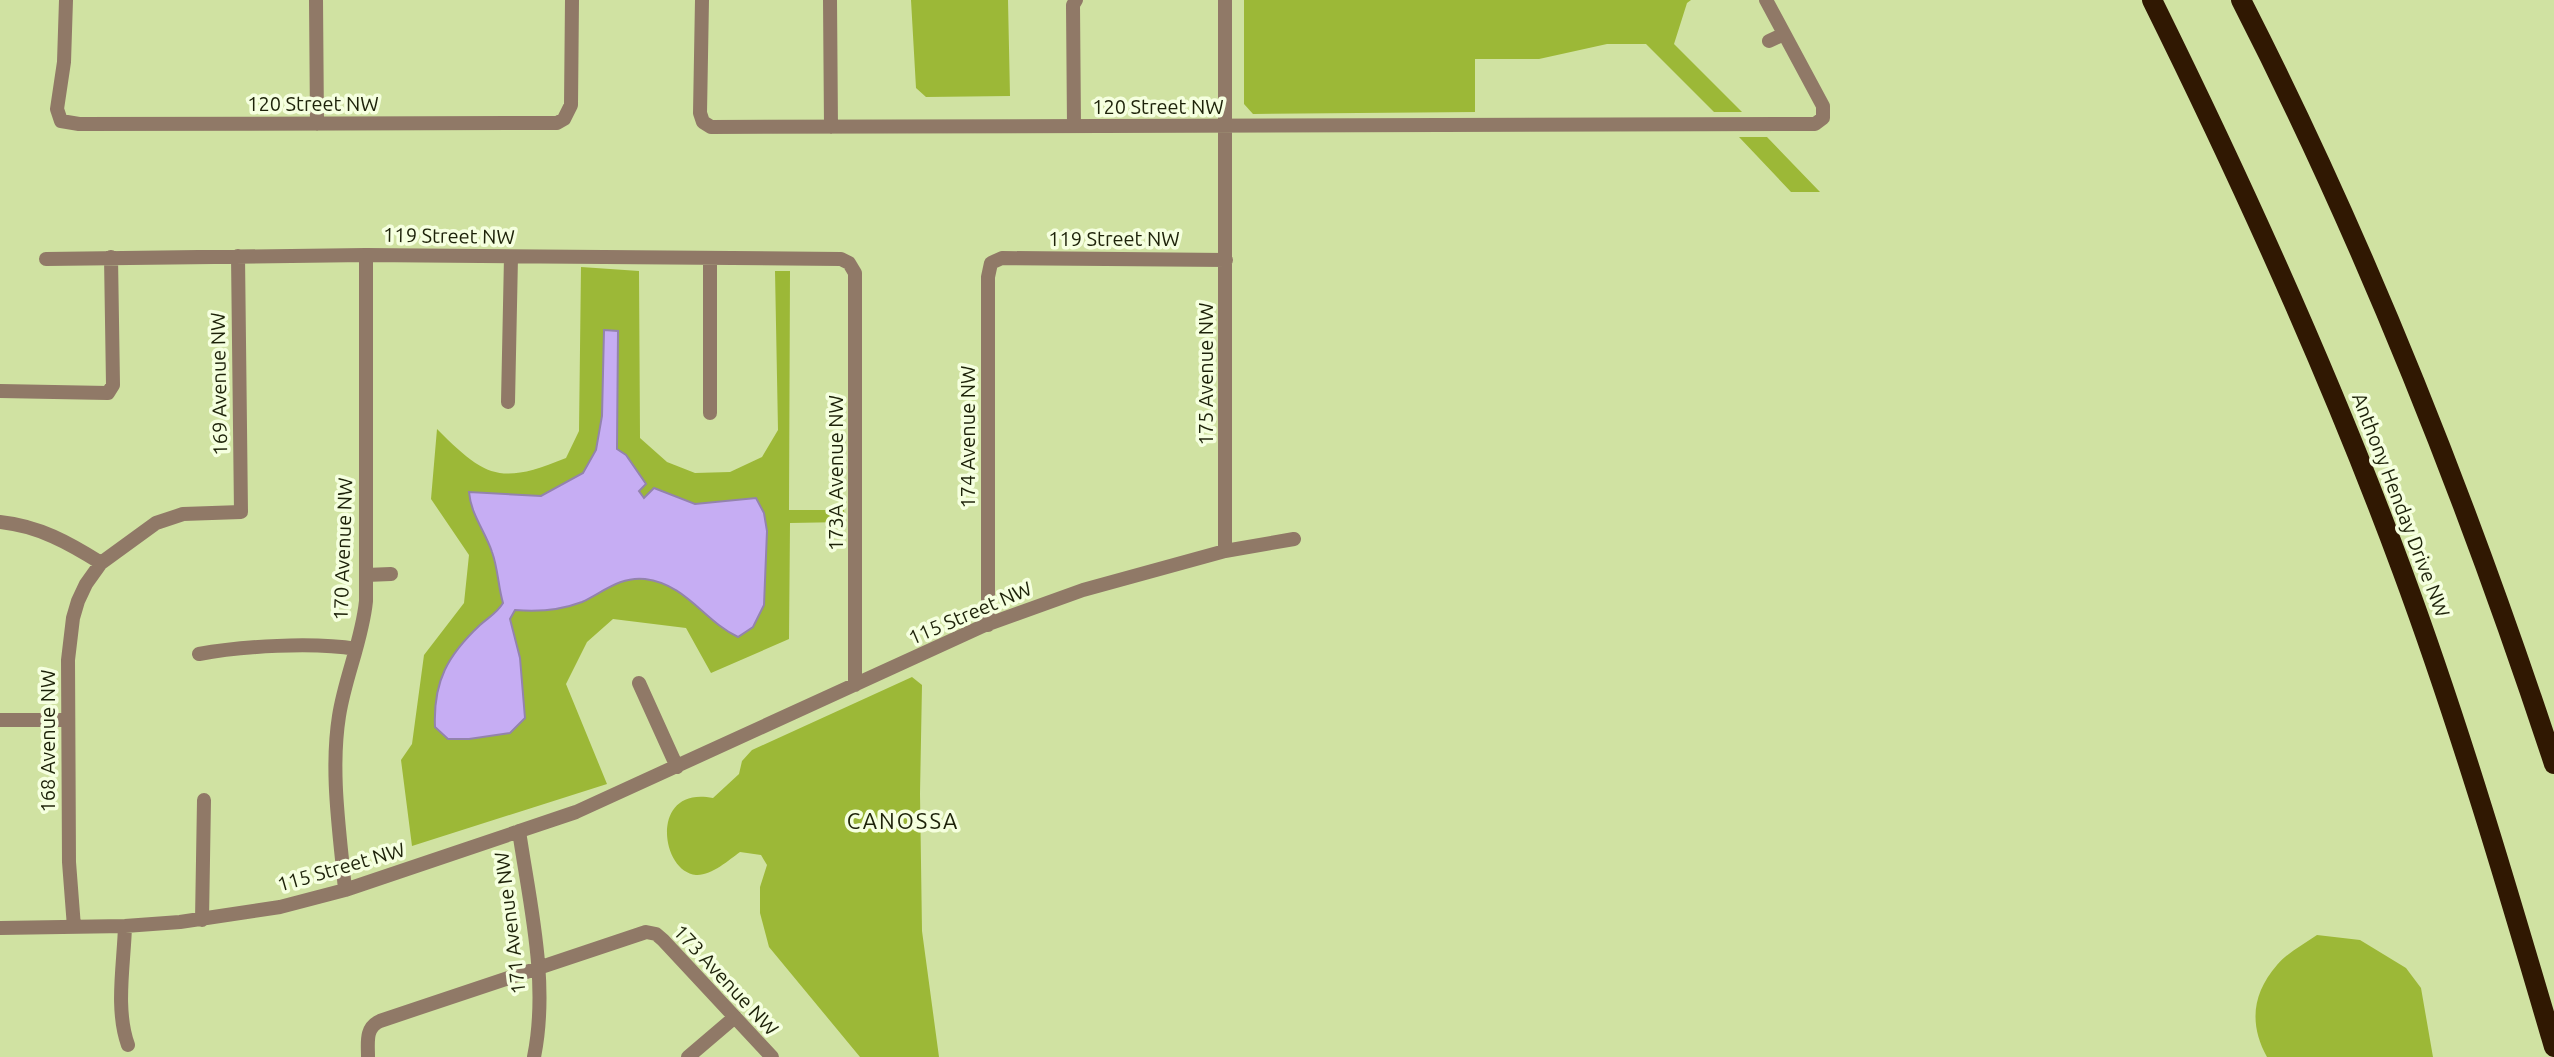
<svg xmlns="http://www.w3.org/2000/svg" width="2554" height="1057" font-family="Ubuntu,sans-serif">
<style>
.green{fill:#9cb837}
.water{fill:#c6adf3;stroke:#9383ad;stroke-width:2}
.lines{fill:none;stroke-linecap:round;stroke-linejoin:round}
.minor{stroke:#907967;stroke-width:14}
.highway{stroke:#301802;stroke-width:20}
.labels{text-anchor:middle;stroke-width:7;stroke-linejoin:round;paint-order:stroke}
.street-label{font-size:20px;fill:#1d2209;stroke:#f5ffdf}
.neighbourhood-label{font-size:22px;letter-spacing:2px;fill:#1d2209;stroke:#f5ffdf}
</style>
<rect width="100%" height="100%" fill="#d0e2a2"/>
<!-- green -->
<path class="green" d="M911 0H1008L1010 96 926 97 916 88Z
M1244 0H1691L1687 3 1674 44 1742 112H1714L1646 44H1607L1539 59H1475V112L1253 114 1244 104Z
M1739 137H1767L1820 192H1791Z
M581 267 639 271 640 438 667 462 695 473 730 472 762 457 778 430 775 271H790L789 510H844L846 522 790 523 789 639 711 673 686 628 613 619 587 642 566 684 607 784 412 846 401 760 412 744 424 655 464 603 469 555 431 499 437 429C486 478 500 485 566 458L579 431Z
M912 677 922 685 920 794 922 931 939 1057H860L769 947 760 913V887L767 865 761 855 740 852C729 860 711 876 696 875 660 872 649 785 713 798L739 774 742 761 752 750Z
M2317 935 2360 940 2406 968 2421 988 2433 1057H2267C2249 1024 2252 994 2277 965 2287 953 2304 944 2317 935Z"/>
<!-- water -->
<path class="water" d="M604 330 618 331 617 449 626 455 646 484 639 491 644 498 654 488 695 504 756 498 764 513 767 531 764 605 753 627 738 637C704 621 686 584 645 579 620 576 602 593 582 602 561 610 537 612 515 610L510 619 520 658 525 718 510 733 469 739H448L435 727C433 681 448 655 480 625 489 617 497 613 503 603 498 586 498 568 492 552 485 531 471 515 469 492L541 496 583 473 596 450 602 416Z"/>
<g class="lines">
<!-- minor -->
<path class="minor" d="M66 0 64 62 57 109 61 121 79 124 557 123 564 119 571 105 572 0
M316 0 317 124
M702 0 700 113 703 122 711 127 1815 124 1823 118V106L1766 0
M830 0 831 127
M1769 41 1784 34
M1074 126 1073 5 1076 0
M46 259 366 255 841 259 849 263 855 273V685
M0 391 108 393 113 385 111 257
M508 402 511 257
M710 413V258
M0 522C39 526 69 543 101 563
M1225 551V0
M366 575 391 574
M988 625V277L991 263 1002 258 1226 260
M199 654C241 646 314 642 356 649
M639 683 677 767
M0 720H68
M519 831C530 905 549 983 534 1057
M345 890C340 833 330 773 339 716 345 677 362 641 366 601V255
M202 920 204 800
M125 926C124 964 115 1009 128 1045
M74 927 69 862 68 660 73 618 78 601 86 584 101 563 156 523 183 514 241 512 238 256
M0 928 125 926 180 922 280 907 345 890 576 812 983 626 1083 590 1225 551 1294 539
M368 1057C368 1042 365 1028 380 1021L646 932 656 934 663 940 772 1057
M688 1057 735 1017"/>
<!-- highway -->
<path class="highway" d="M2152 0C2244 186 2330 375 2402 570 2460 727 2507 887 2554 1047
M2241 0C2367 246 2468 503 2554 764"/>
</g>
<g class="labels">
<!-- street labels -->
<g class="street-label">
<text x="313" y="111">120 Street NW</text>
<text x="1158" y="114">120 Street NW</text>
<text transform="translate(449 236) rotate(1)" y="7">119 Street NW</text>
<text x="1114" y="246">119 Street NW</text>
<text transform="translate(1206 374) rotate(-90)" y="7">175 Avenue NW</text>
<text transform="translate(219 384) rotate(-91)" y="7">169 Avenue NW</text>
<text transform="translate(968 437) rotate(-90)" y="7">174 Avenue NW</text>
<text transform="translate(836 473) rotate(-90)" y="7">173A Avenue NW</text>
<text transform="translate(2401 505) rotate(69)" y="7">Anthony Henday Drive NW</text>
<text transform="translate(343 549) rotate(-88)" y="7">170 Avenue NW</text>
<text transform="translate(970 613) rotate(-23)" y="7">115 Street NW</text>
<text transform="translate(48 741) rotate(-90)" y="7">168 Avenue NW</text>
<text transform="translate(341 867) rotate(-16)" y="7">115 Street NW</text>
<text transform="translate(510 923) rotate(-97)" y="7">171 Avenue NW</text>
<text transform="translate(726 980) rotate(47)" y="7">173 Avenue NW</text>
</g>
<!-- neighbourhood labels -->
<g class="neighbourhood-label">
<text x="903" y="829">CANOSSA</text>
</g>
</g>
</svg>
